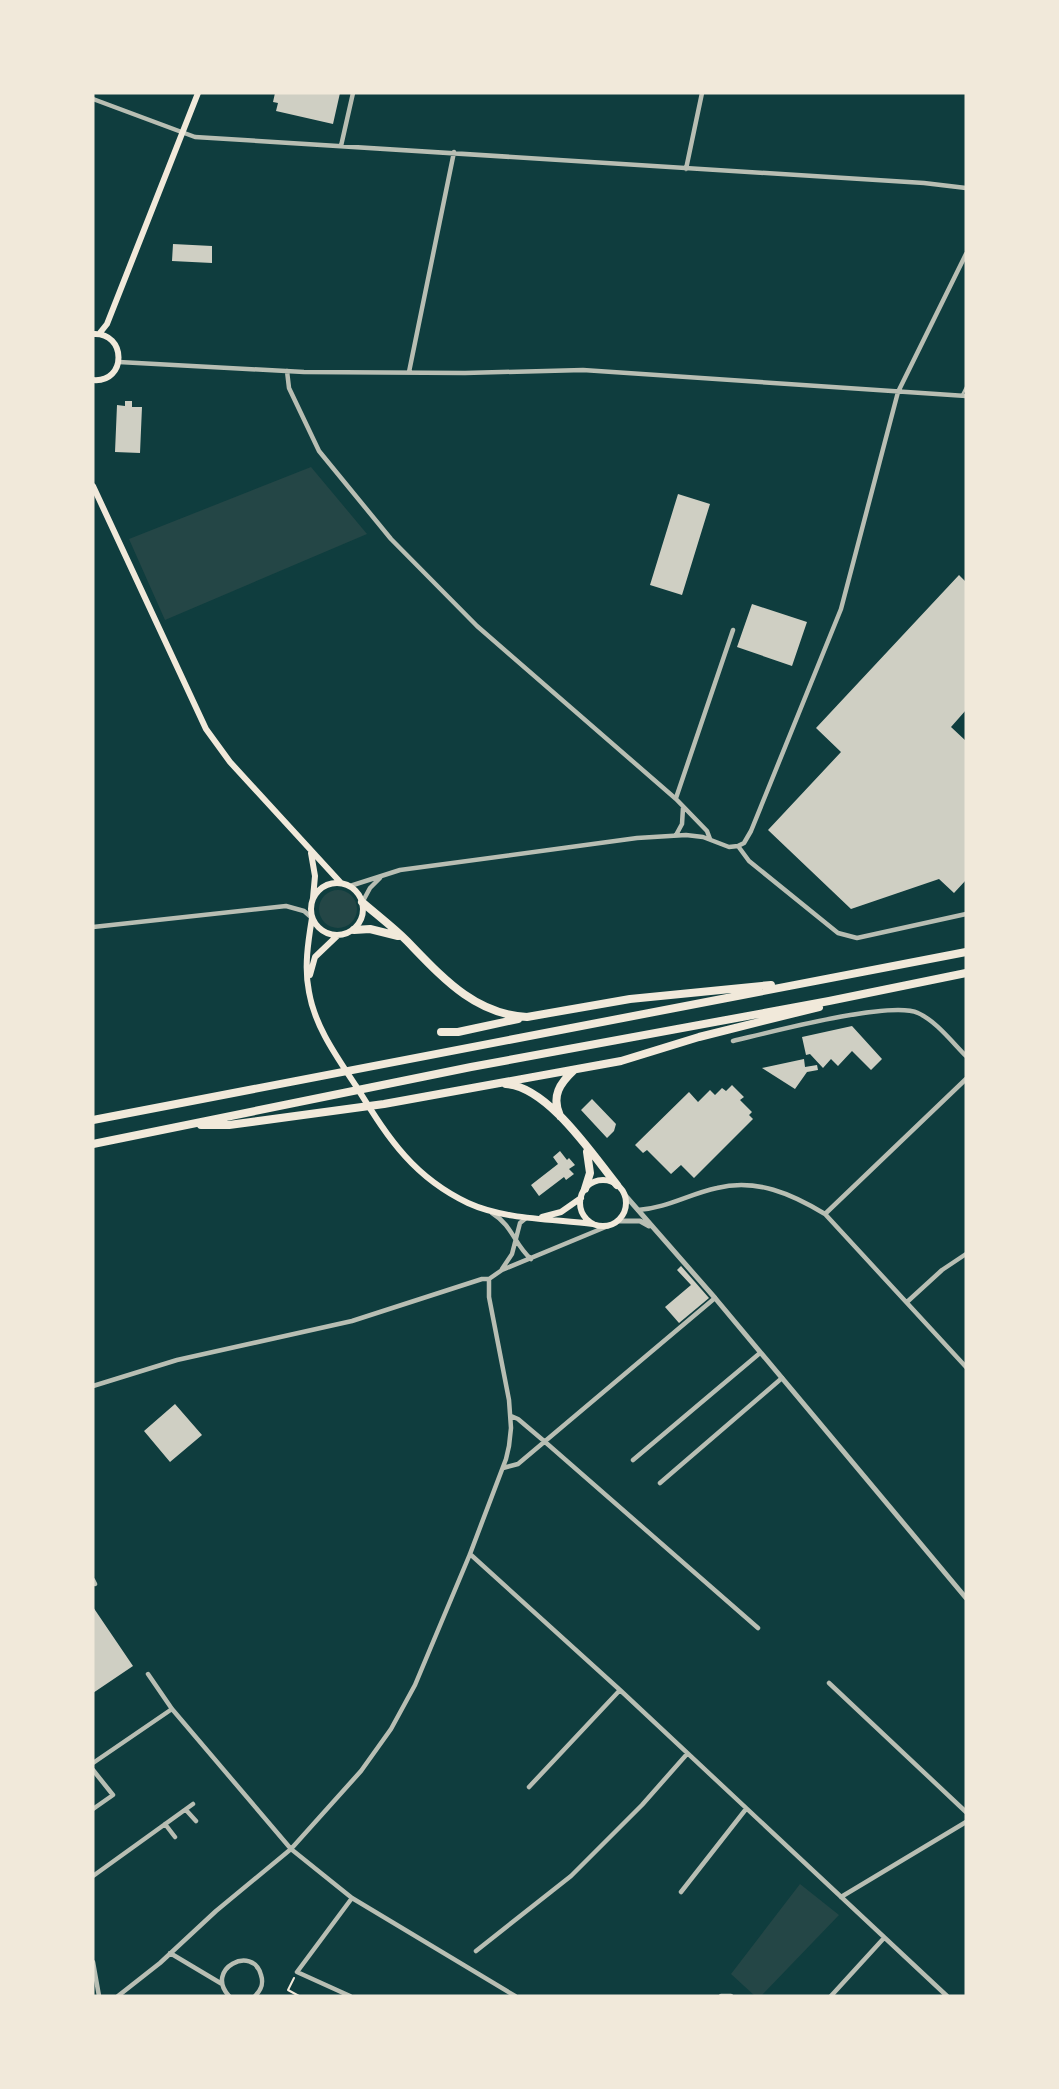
<svg xmlns="http://www.w3.org/2000/svg" width="1059" height="2089" font-family="Raleway,sans-serif">
<style>
.green{fill:#244646}
.building{fill:#cfcfc3}
.lines{fill:none;stroke-linecap:round;stroke-linejoin:round}
.path{stroke:#f1e9da;stroke-width:2}
.service{stroke:#b8beb3;stroke-width:2.5}
.minor{stroke:#b8beb3;stroke-width:4.5}
.tertiary{stroke:#b8beb3;stroke-width:5}
.secondary{stroke:#f1e9da;stroke-width:6}
.trunk{stroke:#f1e9da;stroke-width:8}
</style>
<rect width="100%" height="100%" fill="#0f3d3e"/>
<!-- green -->
<path class="green" d="M311 467 367 534 165 620 129 539Z
M319 909a19 19 0 1 1 38 0a19 19 0 1 1-38 0Z
M800 1884 839 1915 761 1996H755L731 1974Z"/>
<!-- building -->
<path class="building" d="M275 93H340L333 124 276 111 278 103 273 102Z
M173 244 212 246V263L172 261Z
M125 401H132V407H142L140 453 115 452 117 405 125 406Z
M678 494 710 504 682 595 650 585Z
M959 575 966 582V710L951 727 966 741V880L954 893 939 879 851 909 768 830 841 752 816 728Z
M752 604 807 622 792 666 737 647Z
M852 1026 882 1059 871 1070 852 1051 838 1066 831 1059 823 1068 810 1054 806 1055 802 1037Z
M804 1059 805 1067 817 1065 818 1070 807 1072 795 1089 762 1068Z
M732 1085 744 1097 740 1100 752 1112 749 1115 753 1119 694 1178 681 1165 671 1174 647 1150 643 1153 635 1145 689 1092 698 1102 710 1090 715 1095 722 1088 726 1091Z
M592 1099 616 1124 614 1131 607 1138 581 1110Z
M560 1151 567 1160 569 1158 575 1165 569 1169 574 1174 566 1180 564 1177 539 1196 531 1185 558 1164 553 1157Z
M681 1266 709 1298 679 1323 665 1307 691 1285 677 1270Z
M175 1404 202 1435 170 1462 144 1431Z
M93 1607 133 1666 93 1693Z"/>
<g class="lines">
<!-- path -->
<path class="path" d="M294 1978 288 1990 299 1996"/>
<!-- service -->
<path class="service" d="M962 395 966 387"/>
<!-- minor -->
<path class="minor" d="M93 99 195 137 924 183 966 188
M341 146 353 93
M686 169 702 93
M119 362 304 372 465 373 583 370 966 396
M287 371 289 388 319 451 391 539 477 626 676 799 707 831 710 839
M409 372 454 152
M676 798 733 630
M676 835 682 824 683 808
M738 846 744 843 751 831 841 609 898 392 966 254
M738 846 749 861 838 933 857 938 966 914
M350 886 400 870 637 838 686 835 703 837 729 847 738 846
M363 901 370 888 380 878
M93 927 286 906 304 911 312 918
M733 1041C767 1033 891 1000 918 1013 936 1021 952 1042 966 1056
M638 1210C667 1208 689 1194 717 1188 756 1178 792 1194 825 1214L966 1367
M492 1213C513 1226 514 1244 531 1259
M825 1214 966 1079
M502 1269 512 1254 520 1223 526 1218
M907 1302 942 1270 966 1254
M93 1386 177 1360 352 1321 482 1279H489
M511 1416 518 1419 544 1441 758 1628
M633 1460 760 1353
M503 1468 518 1464 715 1298
M660 1483 782 1378
M470 1554 620 1690 947 1996
M93 1580 95 1584
M148 1674 172 1709 291 1849 352 1898 515 1996
M829 1683 966 1812
M93 1763 172 1709
M93 1770 113 1795 93 1809
M529 1787 620 1690
M186 1810 196 1821
M165 1824 175 1837
M93 1876 193 1804
M681 1892 746 1809
M841 1897 966 1822
M476 1951 571 1876 642 1805 687 1754
M170 1953 222 1984
M93 1962 99 1996
M118 1996 160 1963 216 1911 291 1849 361 1771 391 1729 415 1685 470 1554 506 1459 509 1446 511 1428 509 1400 489 1297V1279L502 1270 608 1226
M229 1996C204 1969 253 1944 261 1975 264 1984 261 1990 255 1996
M350 1996 297 1972 352 1898
M721 1996H731
M831 1996 884 1938"/>
<!-- tertiary -->
<path class="tertiary" d="M624 1194 715 1298 966 1598
M618 1221H640L649 1226"/>
<!-- secondary -->
<path class="secondary" d="M93 334C127 332 127 383 93 380
M99 334 107 324 198 93
M93 486 206 729 230 762 341 883
M311 853 315 876 313 898
M311 909a26 26 0 1 1 52 0a26 26 0 1 1-52 0Z
M312 918C308 942 304 968 309 992 315 1027 337 1057 356 1086 371 1110 386 1135 405 1156 422 1175 445 1192 468 1203 505 1220 554 1219 593 1224
M310 975 315 957 337 936
M580 1203a23 23 0 1 1 46 0a23 23 0 1 1-46 0Z
M542 1217 561 1212 581 1198"/>
<!-- trunk -->
<path class="trunk" d="M362 902C377 915 393 927 407 941 442 977 474 1014 527 1017L630 999 771 985
M354 930 370 929 398 936
M441 1032H458L518 1019
M506 1084C548 1087 592 1154 617 1185
M560 1116C551 1096 560 1083 574 1070
M93 1120 966 952
M201 1125H229L384 1104 621 1061 699 1037 819 1007
M93 1144 471 1067 829 1001 966 973
M585 1189 590 1173 587 1152"/>
</g>
<!-- border -->
<rect width="1059" height="2089" fill="none" stroke="#f1e9da" stroke-width="189"/>
</svg>
